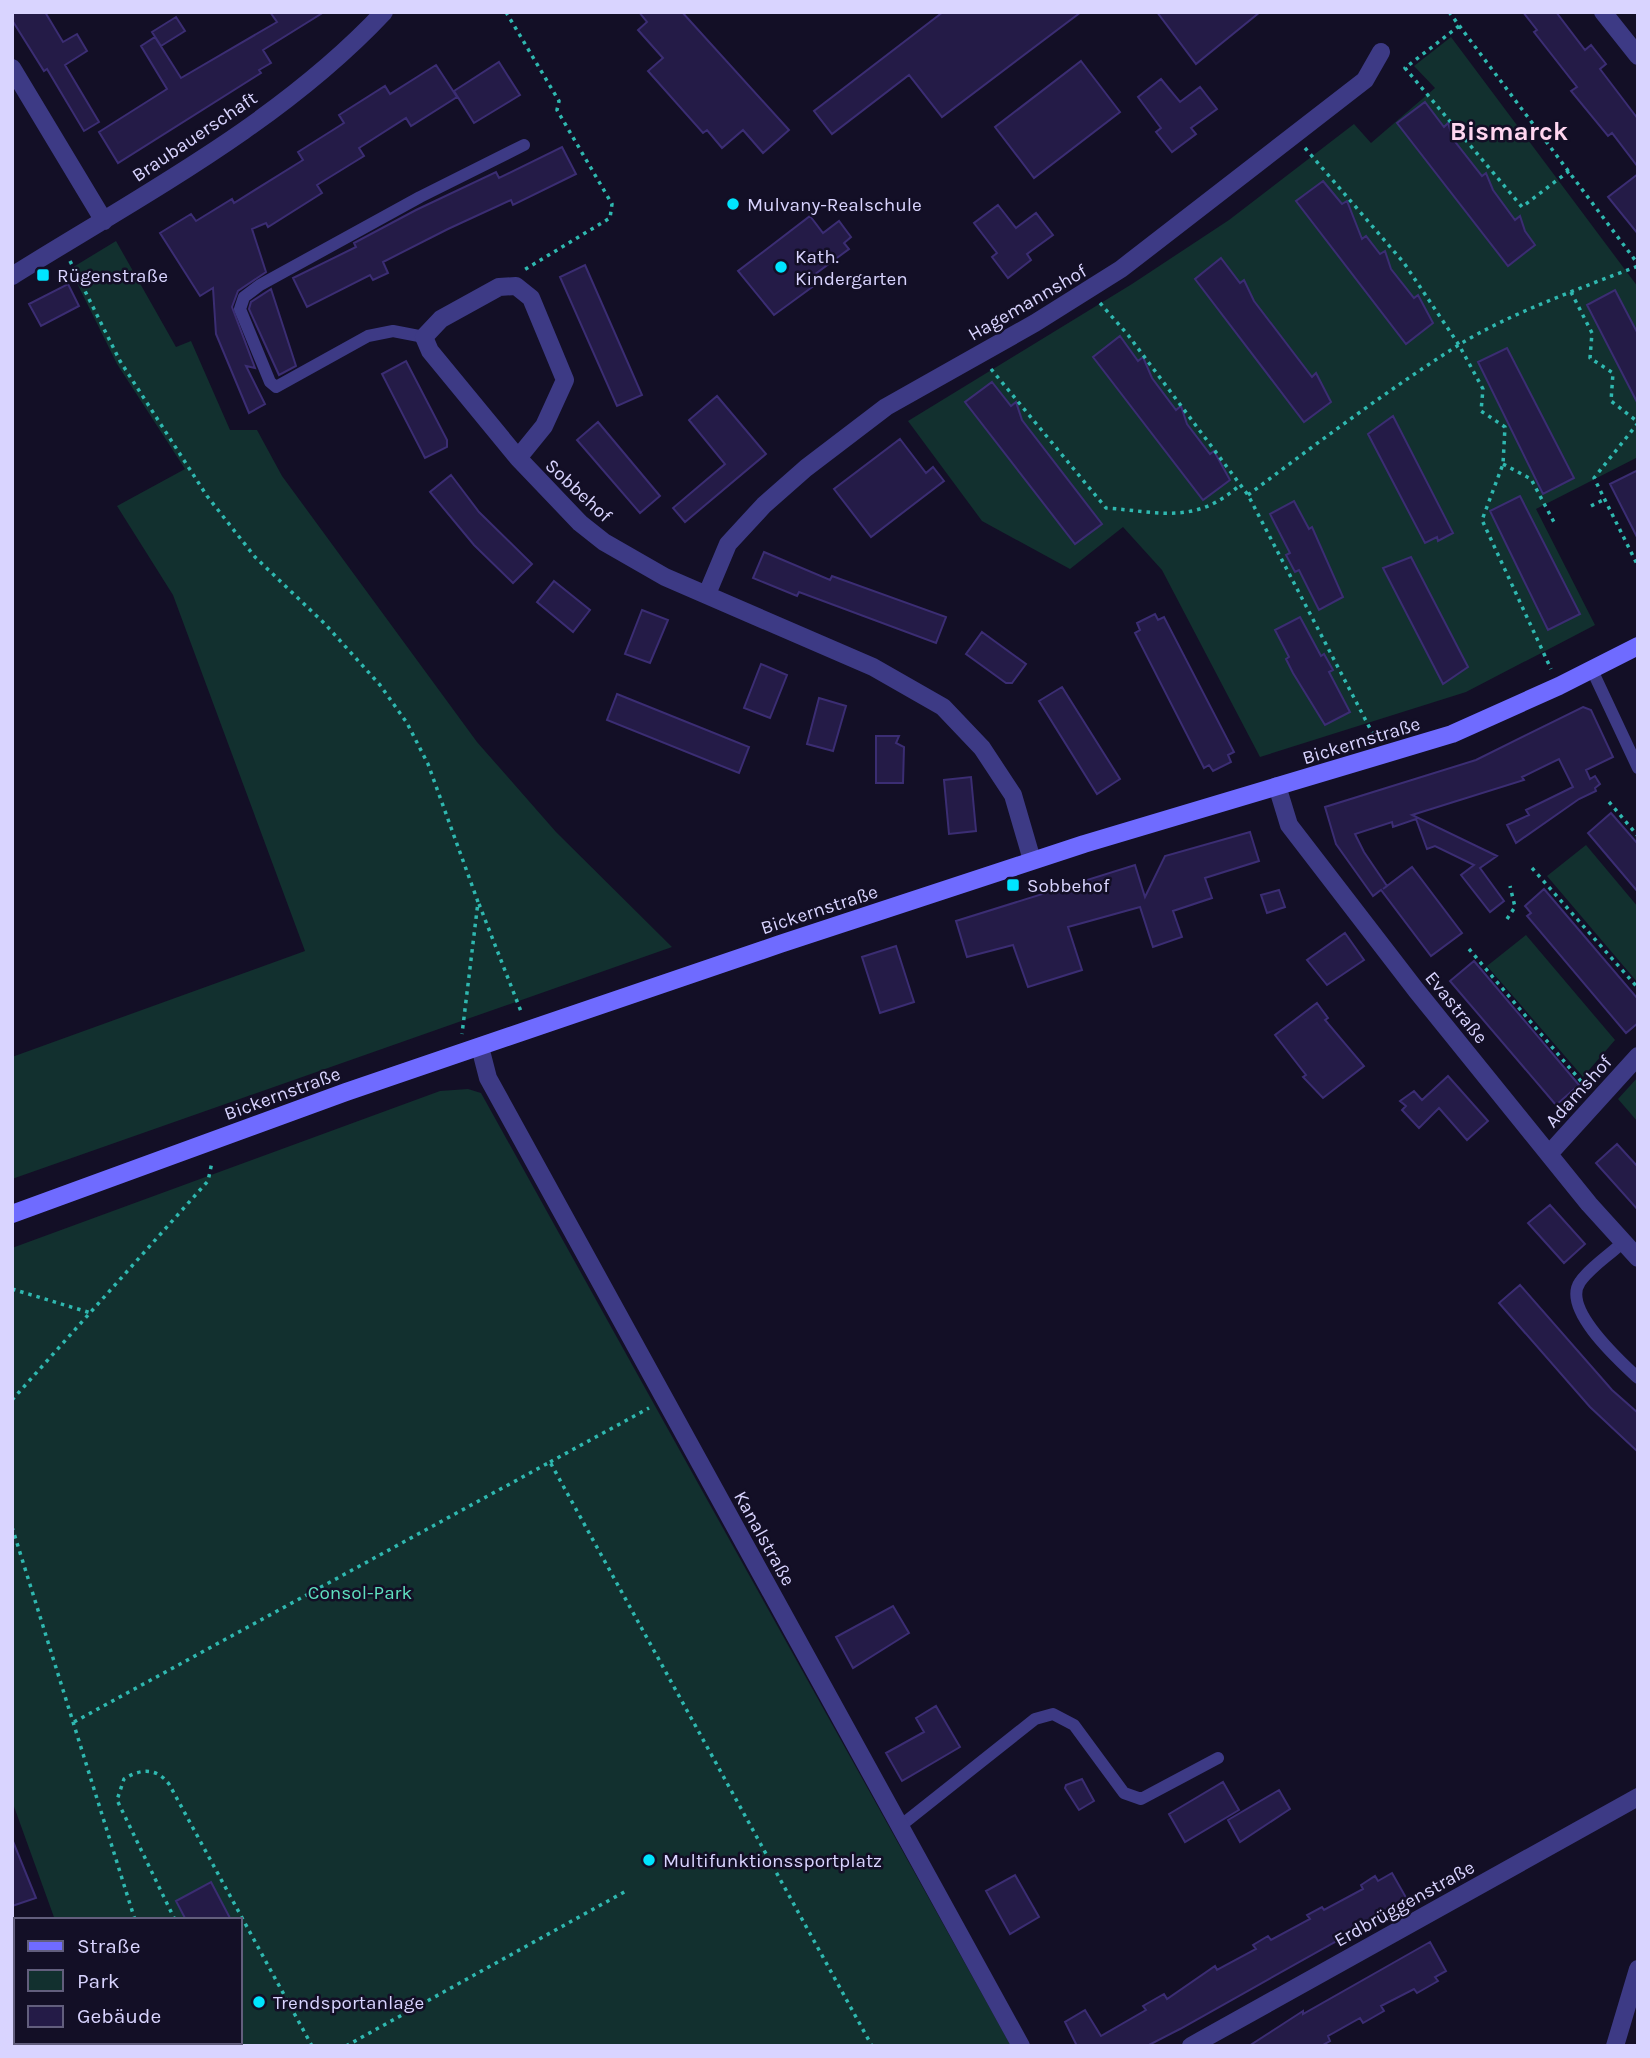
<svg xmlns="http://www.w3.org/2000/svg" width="1650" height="2058" font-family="Karla,sans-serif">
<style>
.green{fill:#12302f}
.building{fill:#241b47;stroke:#3b2d73;stroke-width:2}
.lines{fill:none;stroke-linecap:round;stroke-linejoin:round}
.path{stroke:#2fb8b0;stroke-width:3.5;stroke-dasharray:3.5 5;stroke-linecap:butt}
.lane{stroke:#3d3a85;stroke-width:12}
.street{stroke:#3d3a85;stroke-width:18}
.secondary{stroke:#6f6bff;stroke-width:18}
.poi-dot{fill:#00e5ff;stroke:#130f26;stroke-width:2.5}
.labels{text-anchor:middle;stroke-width:5;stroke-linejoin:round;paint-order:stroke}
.street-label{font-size:19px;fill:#d9d4ff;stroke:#130f26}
.poi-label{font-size:19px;fill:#d9d4ff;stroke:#130f26;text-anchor:start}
.park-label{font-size:19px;fill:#5fe0c0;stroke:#130f26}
.district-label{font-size:26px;font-weight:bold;fill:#ffd6f0;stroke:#130f26}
</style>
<rect width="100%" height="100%" fill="#130f26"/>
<!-- green -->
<path class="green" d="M1451 37 1638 287V457L1536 509 1595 625 1466 692 1260 757 1162 570 1123 527 1070 569 982 521 908 421 1132 284 1229 220 1354 124 1371 143 1435 88 1414 66Z
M116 241 176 347 191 341 230 430H257L282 476 477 742 556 832 672 947 12 1179V1057L305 951 173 595 117 506 185 469 117 364 70 269Z
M1586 845 1638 907V983L1547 876Z
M1526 935 1615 1040 1583 1077 1487 966Z
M1638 1077V1122L1618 1099Z
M468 1089 481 1093 1011 2046H45L55 2042H240V1920H55L12 1801V1248L440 1091Z"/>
<!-- building -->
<path class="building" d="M12 12H45L63 42 77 34 87 51 65 65 99 122 84 131 47 69 44 71 12 20Z
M270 12H324L263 50 271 63 259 70 261 73 118 163 99 132 167 89 141 46 155 37 181 78 277 22Z
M639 12H682L789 130 763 153 743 130 722 148 707 130 703 133 648 71 663 58 638 30 647 22Z
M943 12H1081L942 117 909 75 832 134 814 111Z
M1157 12H1260L1196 64Z
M1523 12H1556L1585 50 1591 45 1606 64 1600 69 1638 119V167L1612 133 1608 136 1571 91 1577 87 1534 32 1537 30Z
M176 17 185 31 161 46 152 32Z
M1081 61 1120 112 1034 178 995 127Z
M499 62 520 95 474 123 454 91Z
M436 65 457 97 411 126 406 118 359 148 364 156 317 185 322 193 268 227 266 223 252 229 266 272 238 291 232 307 255 368 246 366 265 404 249 413 216 334 213 288 200 296 160 233 191 214 196 221 232 199 234 203 303 160 298 152 344 123 339 115 385 86 390 94Z
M1161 79 1180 102 1200 87 1217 109 1191 128 1196 134 1172 152 1156 132 1161 128 1138 97Z
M1425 102 1444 127 1448 123 1453 139 1482 176 1486 173 1493 190 1515 220 1520 216 1525 231 1535 245 1508 266 1397 123Z
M562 147 576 174 513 205 511 200 448 229 383 262 388 273 373 280 370 275 307 307 293 278 356 247 354 243 416 210 496 172 499 178Z
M1638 174V234L1608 197Z
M1323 181 1342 204 1347 201 1362 239 1366 236 1380 254 1385 251 1391 269 1414 298 1418 295 1433 323 1406 344 1296 201Z
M998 205 1016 228 1036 213 1053 235 1027 254 1031 260 1008 278 992 257 997 253 974 223Z
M810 216 823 233 839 221 851 237 844 243 849 249 814 275 819 282 774 315 738 271Z
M1221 258 1240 283 1244 280 1254 301 1312 377 1316 373 1331 402 1304 422 1195 279Z
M585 265 642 395 617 406 560 277Z
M68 284 79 306 41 326 29 304Z
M271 289 296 366 279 375 249 309 251 302Z
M1615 290 1638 334V404L1587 305Z
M1120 336 1138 361 1143 357 1152 378 1176 410 1181 406 1187 424 1210 454 1214 451 1230 480 1203 500 1093 357Z
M1507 348 1574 478 1543 494 1478 362Z
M406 361 447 440V447L425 458 382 374Z
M992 382 1011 406 1016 402 1022 420 1102 524 1075 544 965 402Z
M717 396 766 454 685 522 673 508 725 464 689 420Z
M1393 416 1453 533 1438 541 1437 537 1425 543 1368 434Z
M598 422 660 496 640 513 577 440Z
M900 439 926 473 933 467 944 481 871 537 834 489Z
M1638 470V539L1610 484Z
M451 475 479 512 532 564 513 583 474 545 430 492Z
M1520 496 1580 614 1548 630 1490 511Z
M1294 501 1309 529 1312 527 1343 597 1319 610 1299 570 1295 572 1286 555 1290 553 1270 514Z
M764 552 830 580 832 576 946 617 936 643 799 592 797 596 753 578Z
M1411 557 1468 667 1443 684 1383 568Z
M554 581 590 610 573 632 537 602Z
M642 610 668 620 650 663 625 654Z
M1155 614 1158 620 1164 617 1234 752 1228 755 1231 762 1213 771 1209 765 1204 768 1135 633 1140 630 1137 623Z
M1300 617 1321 656 1324 654 1333 670 1329 672 1350 712 1325 725 1293 673 1286 659 1289 657 1275 630Z
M982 632 1026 664 1012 683H1006L966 654Z
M761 664 787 675 770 718 744 708Z
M1062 687 1120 779 1097 794 1039 701Z
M617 694 749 747 739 773 607 720Z
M819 698 846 706 833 751 807 744Z
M1583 707 1591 710 1613 757 1586 770 1590 779 1595 776 1600 784 1595 788 1596 791 1579 799 1516 843 1507 825 1529 815 1526 810 1573 787 1559 759 1522 777 1524 780 1412 815 1497 856 1480 868 1504 901 1490 912 1461 875 1474 865 1435 846 1427 849 1416 819 1393 827 1392 822 1355 834 1364 852 1387 886 1383 889 1412 867 1462 933 1431 956 1381 890 1373 896 1368 889 1336 844 1325 807 1476 760Z
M876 736H899L896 743 904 747 903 783H876Z
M971 777 976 831 949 834 944 780Z
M1611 813 1638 844V892L1588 833Z
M1250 832 1259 861 1205 878 1212 898 1173 911 1182 937 1153 947 1140 907 1068 927 1082 970 1028 987 1013 945 967 957 956 921 1135 865 1145 897 1165 856Z
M1544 889 1638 999V1023L1626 1033 1527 916 1531 913 1525 906Z
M1279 890 1285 907 1267 913 1261 895Z
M1345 933 1364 960 1327 985 1307 960Z
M896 946 914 1002 880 1013 862 957Z
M1474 961 1579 1085 1556 1105 1450 981Z
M1317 1003 1328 1018 1325 1020 1364 1066 1323 1098 1303 1077 1306 1075 1275 1035Z
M1448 1076 1488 1121 1467 1140 1439 1108 1419 1128 1402 1110 1406 1106 1400 1101 1414 1091 1422 1100Z
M1617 1144 1638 1167V1210L1596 1163Z
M1550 1205 1585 1244 1564 1263 1528 1223Z
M1520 1285 1612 1390 1638 1413V1452L1590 1407 1499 1303Z
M893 1606 909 1633 853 1668 836 1637Z
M936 1706 960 1747 902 1781 886 1753 924 1732 916 1718Z
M1082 1779 1094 1801 1079 1810 1065 1788 1066 1785Z
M1223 1782 1239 1810 1185 1842 1169 1814Z
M1279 1790 1290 1809 1240 1842 1228 1820Z
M12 1839 36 1898 12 1906Z
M1392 1873 1408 1901 1180 2029 1147 2046H1077L1065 2022 1085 2010 1101 2036 1146 2010 1143 2006 1164 1994 1167 1999 1215 1966 1217 1970 1256 1949 1253 1945 1268 1936 1271 1940 1310 1919 1307 1915 1322 1907 1324 1910 1363 1889 1361 1885 1375 1876 1378 1881Z
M1015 1875 1039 1917 1010 1934 986 1891Z
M211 1882 231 1920H186L176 1901Z
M1430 1942 1446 1971 1435 1977 1438 1981 1417 1993 1414 1989 1381 2006 1384 2011 1363 2023 1360 2018 1328 2036 1330 2041 1321 2046H1249L1303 2011V2014Z"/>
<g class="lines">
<!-- path -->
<path class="path" d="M407 12H416
M506 12 559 101 557 110 612 204 610 218 524 270
M1449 12 1638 264
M1459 26 1405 68 1522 207 1569 171
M1305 148 1404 263 1459 345 1483 389 1481 411 1505 427 1503 464 1482 520 1551 669
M70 261 120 361 207 496 255 557 325 624 380 685 407 723 428 764 478 902 462 1034
M1571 292 1592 333 1590 358 1613 373 1611 401 1638 422
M1100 303 1128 335 1248 495 1375 738
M991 369 1106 508C1161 512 1195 525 1240 485
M1638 423 1594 478 1638 566
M1503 464 1531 479 1555 524
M1248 495C1316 444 1385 392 1457 346 1508 314 1581 288 1638 266
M1591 506 1605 499
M1609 802 1638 836
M1532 868 1638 988
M479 904 522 1014
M1507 919 1515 907 1510 886
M1469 949 1585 1086
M12 1289 91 1313
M12 1400 208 1181 212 1162
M550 1462 649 1408
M12 1527 135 1920
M74 1722 550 1462 872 2046
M175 1920 117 1800 124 1779C141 1768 157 1768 169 1784L312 2046
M183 2042 184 2046
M213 2042 215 2046
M346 2046 626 1891"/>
<!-- lane -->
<path class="lane" d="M424 337 393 331 368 336 276 387 270 382 240 309 244 297 260 285 420 197 524 145
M1592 670 1638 768
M1623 1242C1610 1255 1590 1267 1580 1282 1561 1309 1621 1362 1638 1378
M899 1827 1035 1719 1053 1714 1074 1725 1124 1793 1141 1799 1218 1758"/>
<!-- street -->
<path class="street" d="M1603 12 1638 56
M12 68 104 221
M12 276C140 196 280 123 384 12
M518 458 430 351 424 337 441 319 499 287 516 286 531 298 565 380 544 426 518 458 580 523 604 542 665 577 873 667 943 707 982 748 1013 795 1032 860
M707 594 728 544 764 505 806 468 886 407 1035 323 1121 269 1365 80 1381 52
M1277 786 1289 825 1416 990 1589 1204 1638 1258
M480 1047 488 1078 1021 2046
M1549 1154 1638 1056
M12 1958 16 1957
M1191 2046 1638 1797
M1615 2046 1638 1969"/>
<!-- secondary -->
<path class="secondary" d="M12 1214 346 1092 780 944 1084 844 1452 734 1559 686 1638 646"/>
</g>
<!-- markers -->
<g class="poi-dot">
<circle cx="733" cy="204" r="7"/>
<circle cx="781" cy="267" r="7"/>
<rect x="36" y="268" width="14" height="14" rx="3.5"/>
<rect x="1006" y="878" width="14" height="14" rx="3.5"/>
<circle cx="649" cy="1860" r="7"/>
<circle cx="259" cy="2002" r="7"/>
</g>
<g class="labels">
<!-- street labels -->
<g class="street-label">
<text transform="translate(194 136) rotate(-34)" y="7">Braubauerschaft</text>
<text transform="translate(1027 302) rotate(-30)" y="7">Hagemannshof</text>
<text transform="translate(579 490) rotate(43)" y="7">Sobbehof</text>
<text transform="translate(1361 740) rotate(-17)" y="7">Bickernstraße</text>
<text transform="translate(819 909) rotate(-18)" y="7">Bickernstraße</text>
<text transform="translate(1457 1007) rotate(51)" y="7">Evastraße</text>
<text transform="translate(1578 1091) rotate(-48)" y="7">Adamshof</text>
<text transform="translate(282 1093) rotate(-20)" y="7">Bickernstraße</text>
<text transform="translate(765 1538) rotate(61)" y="7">Kanalstraße</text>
<text transform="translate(1404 1903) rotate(-29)" y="7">Erdbrüggenstraße</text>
</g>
<!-- poi labels -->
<g class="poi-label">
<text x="747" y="211">Mulvany-Realschule</text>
<text x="795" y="263">Kath.<tspan x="795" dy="22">Kindergarten</tspan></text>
<text x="57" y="282">Rügenstraße</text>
<text x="1027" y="892">Sobbehof</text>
<text x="663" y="1867">Multifunktionssportplatz</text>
<text x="273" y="2009">Trendsportanlage</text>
</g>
<!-- park labels -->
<g class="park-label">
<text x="360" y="1599">Consol-Park</text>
</g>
<!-- district labels -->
<g class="district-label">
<text x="1509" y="140">Bismarck</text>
</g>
</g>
<!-- border -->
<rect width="1650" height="2058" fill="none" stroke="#d9d4ff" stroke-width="28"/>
<!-- legend -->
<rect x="14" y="1918" width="228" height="126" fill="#130f26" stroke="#625e7d" stroke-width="2"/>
<rect x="28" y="1941" width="35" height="10" fill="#6f6bff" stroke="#625e7d" stroke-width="2"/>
<text x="77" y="1953" font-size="21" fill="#d9d4ff">Straße</text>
<rect x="28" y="1970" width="35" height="21" fill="#12302f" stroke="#625e7d" stroke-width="2"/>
<text x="77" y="1988" font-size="21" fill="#d9d4ff">Park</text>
<rect x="28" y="2006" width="35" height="21" fill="#241b47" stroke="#625e7d" stroke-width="2"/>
<text x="77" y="2023" font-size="21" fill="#d9d4ff">Gebäude</text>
</svg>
